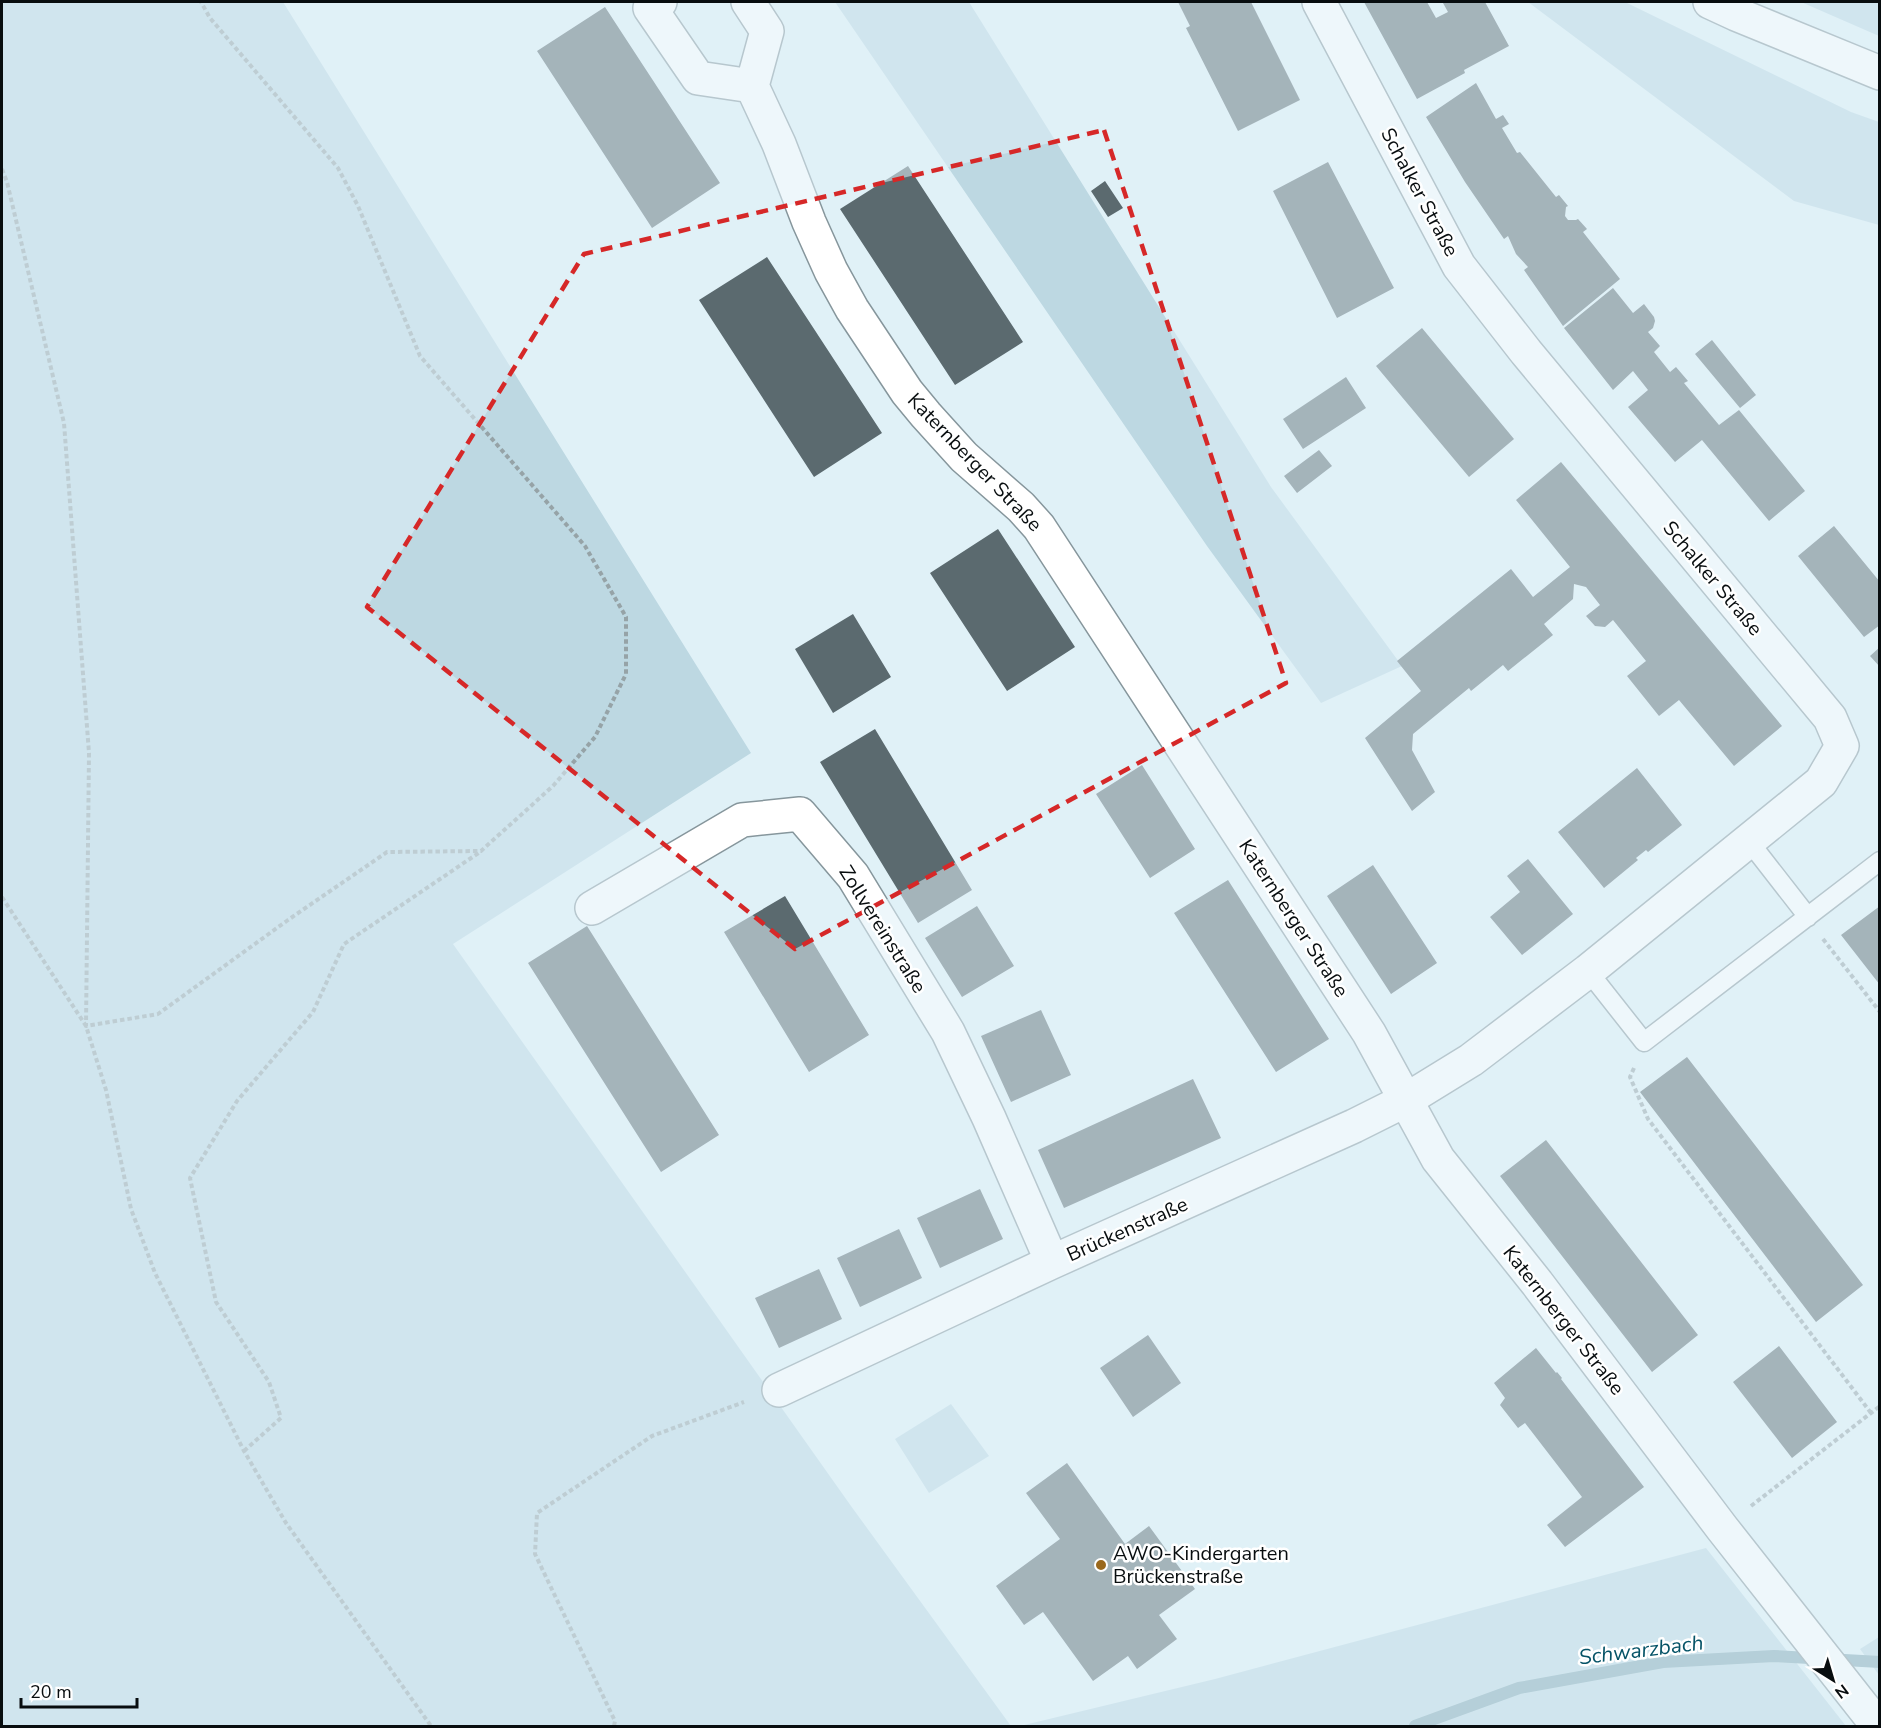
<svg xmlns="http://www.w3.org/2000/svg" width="1881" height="1728" font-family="'Nunito Sans',sans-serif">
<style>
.green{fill:#bdd8e2}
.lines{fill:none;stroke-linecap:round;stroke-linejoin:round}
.stream{stroke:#81a6b3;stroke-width:12}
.building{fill:#5b6a6f}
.lane-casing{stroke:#86969c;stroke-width:21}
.street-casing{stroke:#86969c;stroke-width:36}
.secondary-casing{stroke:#86969c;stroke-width:36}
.path{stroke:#96a3a7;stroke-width:4;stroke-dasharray:4.5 3;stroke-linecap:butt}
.lane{stroke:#fff;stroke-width:18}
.street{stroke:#fff;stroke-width:33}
.secondary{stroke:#fff;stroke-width:33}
.marked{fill:none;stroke:#d62828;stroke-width:4.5;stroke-dasharray:12 8;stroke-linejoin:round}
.poi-dot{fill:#9a681c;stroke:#fff;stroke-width:2}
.labels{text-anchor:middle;stroke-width:5;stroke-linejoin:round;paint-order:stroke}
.street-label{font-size:20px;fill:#080d0f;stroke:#fff}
.poi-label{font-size:20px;fill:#080d0f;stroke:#fff;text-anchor:start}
.water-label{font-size:21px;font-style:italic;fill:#055367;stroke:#fff}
</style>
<rect width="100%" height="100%" fill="#e0f1f7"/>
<!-- green -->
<path class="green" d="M2 2H283L751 753 453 944 851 1506 1011 1726H2Z
M835 2H969L1271 487 1402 666 1321 703 1207 546Z
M1528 2H1625L1851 112 1879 122V225L1794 201Z
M1801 2H1879V36Z
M951 1404 989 1456 929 1493 895 1439Z
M1706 1548 1846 1726H1020L1215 1679Z
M1879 1637V1675L1860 1649Z"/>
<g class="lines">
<!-- stream -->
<path class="stream" d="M1415 1726 1519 1688 1663 1662 1774 1656 1880 1662"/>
</g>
<!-- building -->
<path class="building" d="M1178 2H1251L1300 100 1238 131 1186 28 1190 26Z
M1364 2H1427L1436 18 1448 12 1443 3 1445 2H1485L1509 46 1464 70 1465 73 1417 99Z
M605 7 720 183 652 228 537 51Z
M1476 83 1496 119 1503 115 1509 124 1502 128 1517 153 1520 152 1556 197 1559 195 1568 206 1566 207 1565 216 1568 220H1576L1578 219 1587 229 1583 232 1620 279 1563 326 1524 270 1528 267 1516 254 1508 236 1504 239 1465 182 1426 117Z
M1328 162 1394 288 1337 318 1273 191Z
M908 166 1023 342 955 385 840 209Z
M1105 181 1123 208 1108 217 1091 191Z
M767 257 882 433 814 477 699 300Z
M1613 288 1633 313 1644 304 1654 317 1655 321 1653 328 1648 332 1660 346 1654 352 1670 372 1676 367 1688 381 1684 383 1719 425 1739 410 1805 491 1769 521 1702 440 1675 462 1628 407 1648 390 1633 371 1613 390 1564 328Z
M1422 328 1514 439 1469 477 1376 366Z
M1712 340 1756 395 1740 408 1695 354Z
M1346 377 1366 408 1303 449 1283 419Z
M1319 450 1332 466 1297 493 1284 476Z
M1561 462 1782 726 1734 766 1679 700 1659 716 1627 676 1646 661 1613 620 1605 627 1595 626 1586 616 1600 605 1586 587 1574 584 1573 599 1544 624 1553 635 1508 671 1503 665 1471 691 1469 688 1413 734 1412 750 1435 792 1412 811 1365 738 1421 691 1397 661 1511 569 1533 597 1570 567 1516 500Z
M1834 526 1880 582V625L1864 637 1798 556Z
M998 529 1075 647 1007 691 930 573Z
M853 614 891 677 833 713 795 649Z
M1880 647V667L1870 656Z
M875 729 972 890 918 923 820 762Z
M1142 765 1195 849 1150 878 1096 794Z
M1637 768 1682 825 1648 852 1646 850 1636 858 1638 860 1604 888 1558 832Z
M1528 859 1573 914 1522 955 1490 917 1520 892 1507 876Z
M1373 865 1437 963 1391 994 1327 896Z
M1228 880 1329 1039 1276 1072 1174 913Z
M785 896 869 1035 809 1072 724 932Z
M977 906 1014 966 962 997 925 938Z
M1880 906V985L1841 935Z
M587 926 719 1135 661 1172 528 963Z
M1041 1010 1071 1075 1011 1102 981 1036Z
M1687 1057 1863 1285 1816 1322 1640 1092Z
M1193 1079 1221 1138 1064 1208 1038 1150Z
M1546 1140 1698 1335 1652 1372 1500 1176Z
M980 1189 1003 1239 940 1268 917 1218Z
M899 1229 922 1278 860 1307 837 1258Z
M819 1269 842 1319 779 1348 755 1298Z
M1148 1335 1181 1383 1133 1417 1100 1368Z
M1779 1346 1837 1422 1792 1458 1733 1382Z
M1536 1348 1556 1373 1557 1372 1562 1378 1561 1379 1644 1487 1565 1547 1547 1525 1582 1497 1525 1423 1518 1428 1500 1405 1505 1398 1494 1383Z
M1067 1463 1125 1544 1149 1526 1195 1589 1159 1615 1177 1639 1137 1669 1128 1656 1093 1681 1043 1612 1024 1625 996 1586 1060 1539 1026 1493Z"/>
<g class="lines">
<defs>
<path id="lane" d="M1748 840 1808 917
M1588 971 1644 1042 1880 861"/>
<path id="street" d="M660 2 650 8 698 78 752 86
M748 2 767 31 752 86 779 144 809 222 831 271 852 309 907 392 926 415 964 457 1021 507 1039 527 1369 1033 1438 1159 1537 1283 1722 1528 1878 1726
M592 908 742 820 800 814 853 876 948 1032 989 1118 1052 1262
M779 1390 1052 1262 1354 1126 1406 1100 1471 1060 1588 971 1821 782 1842 746 1830 718 1526 352 1459 266 1319 2"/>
<path id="secondary" d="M1710 2 1736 14 1880 73"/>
</defs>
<!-- lane casing -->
<use href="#lane" class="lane-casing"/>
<!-- street casing -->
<use href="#street" class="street-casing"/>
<!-- secondary casing -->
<use href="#secondary" class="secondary-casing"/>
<!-- path -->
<path class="path" d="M2 169 7 182 64 423 89 753 86 1026 158 1014 288 920 387 852 481 851 553 786 595 737 626 674V617L585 546 420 356 358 206 338 168 210 18 201 2
M2 897 86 1026 106 1090 131 1209 155 1273 244 1451 286 1523 431 1726
M1823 939 1880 1012
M1634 1068 1630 1077 1648 1119 1871 1413
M244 1451 281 1418 269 1382 216 1302 190 1178 237 1101 313 1012 344 944 480 852
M1751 1506 1880 1406
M614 1726 615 1721 535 1554 537 1513 652 1436 744 1402"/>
<!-- lane -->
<use href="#lane" class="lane"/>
<!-- street -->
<use href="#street" class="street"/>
<!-- secondary -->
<use href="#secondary" class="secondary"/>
</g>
<!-- marked area -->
<path d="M0 0H1881V1728H0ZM1104 130 1286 683 795 949 367 607 584 254Z" fill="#e0f1f7" fill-opacity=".55" fill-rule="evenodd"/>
<path class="marked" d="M1104 130 1286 683 795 949 367 607 584 254Z"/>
<!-- markers -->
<circle class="poi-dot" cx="1101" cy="1565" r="6"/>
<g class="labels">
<!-- street labels -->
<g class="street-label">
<text transform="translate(1420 192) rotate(62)" y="7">Schalker Straße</text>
<text transform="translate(975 462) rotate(46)" y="7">Katernberger Straße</text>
<text transform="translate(1713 578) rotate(50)" y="7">Schalker Straße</text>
<text transform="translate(1294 918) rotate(57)" y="7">Katernberger Straße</text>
<text transform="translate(883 929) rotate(58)" y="7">Zollvereinstraße</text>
<text transform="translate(1127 1229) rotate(-24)" y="7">Brückenstraße</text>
<text transform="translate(1564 1320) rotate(52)" y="7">Katernberger Straße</text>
</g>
<!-- poi labels -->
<g class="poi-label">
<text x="1113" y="1560">AWO-Kindergarten<tspan x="1113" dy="23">Brückenstraße</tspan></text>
</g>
<!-- water labels -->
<g class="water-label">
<text transform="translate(1641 1650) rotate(-7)" y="7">Schwarzbach</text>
</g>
</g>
<!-- border -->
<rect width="1881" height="1728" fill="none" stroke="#080d0f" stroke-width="6"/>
<!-- north arrow -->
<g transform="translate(1833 1680) rotate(143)" stroke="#ffffff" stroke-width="4.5" paint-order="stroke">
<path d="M0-4.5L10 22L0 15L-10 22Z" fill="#080d0f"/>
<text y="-9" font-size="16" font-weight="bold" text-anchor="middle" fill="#080d0f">N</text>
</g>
<!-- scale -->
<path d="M21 1698v9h116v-9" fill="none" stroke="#080d0f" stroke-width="3"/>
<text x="30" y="1698" font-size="18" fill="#080d0f" stroke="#ffffff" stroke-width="4.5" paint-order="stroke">20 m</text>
</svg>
